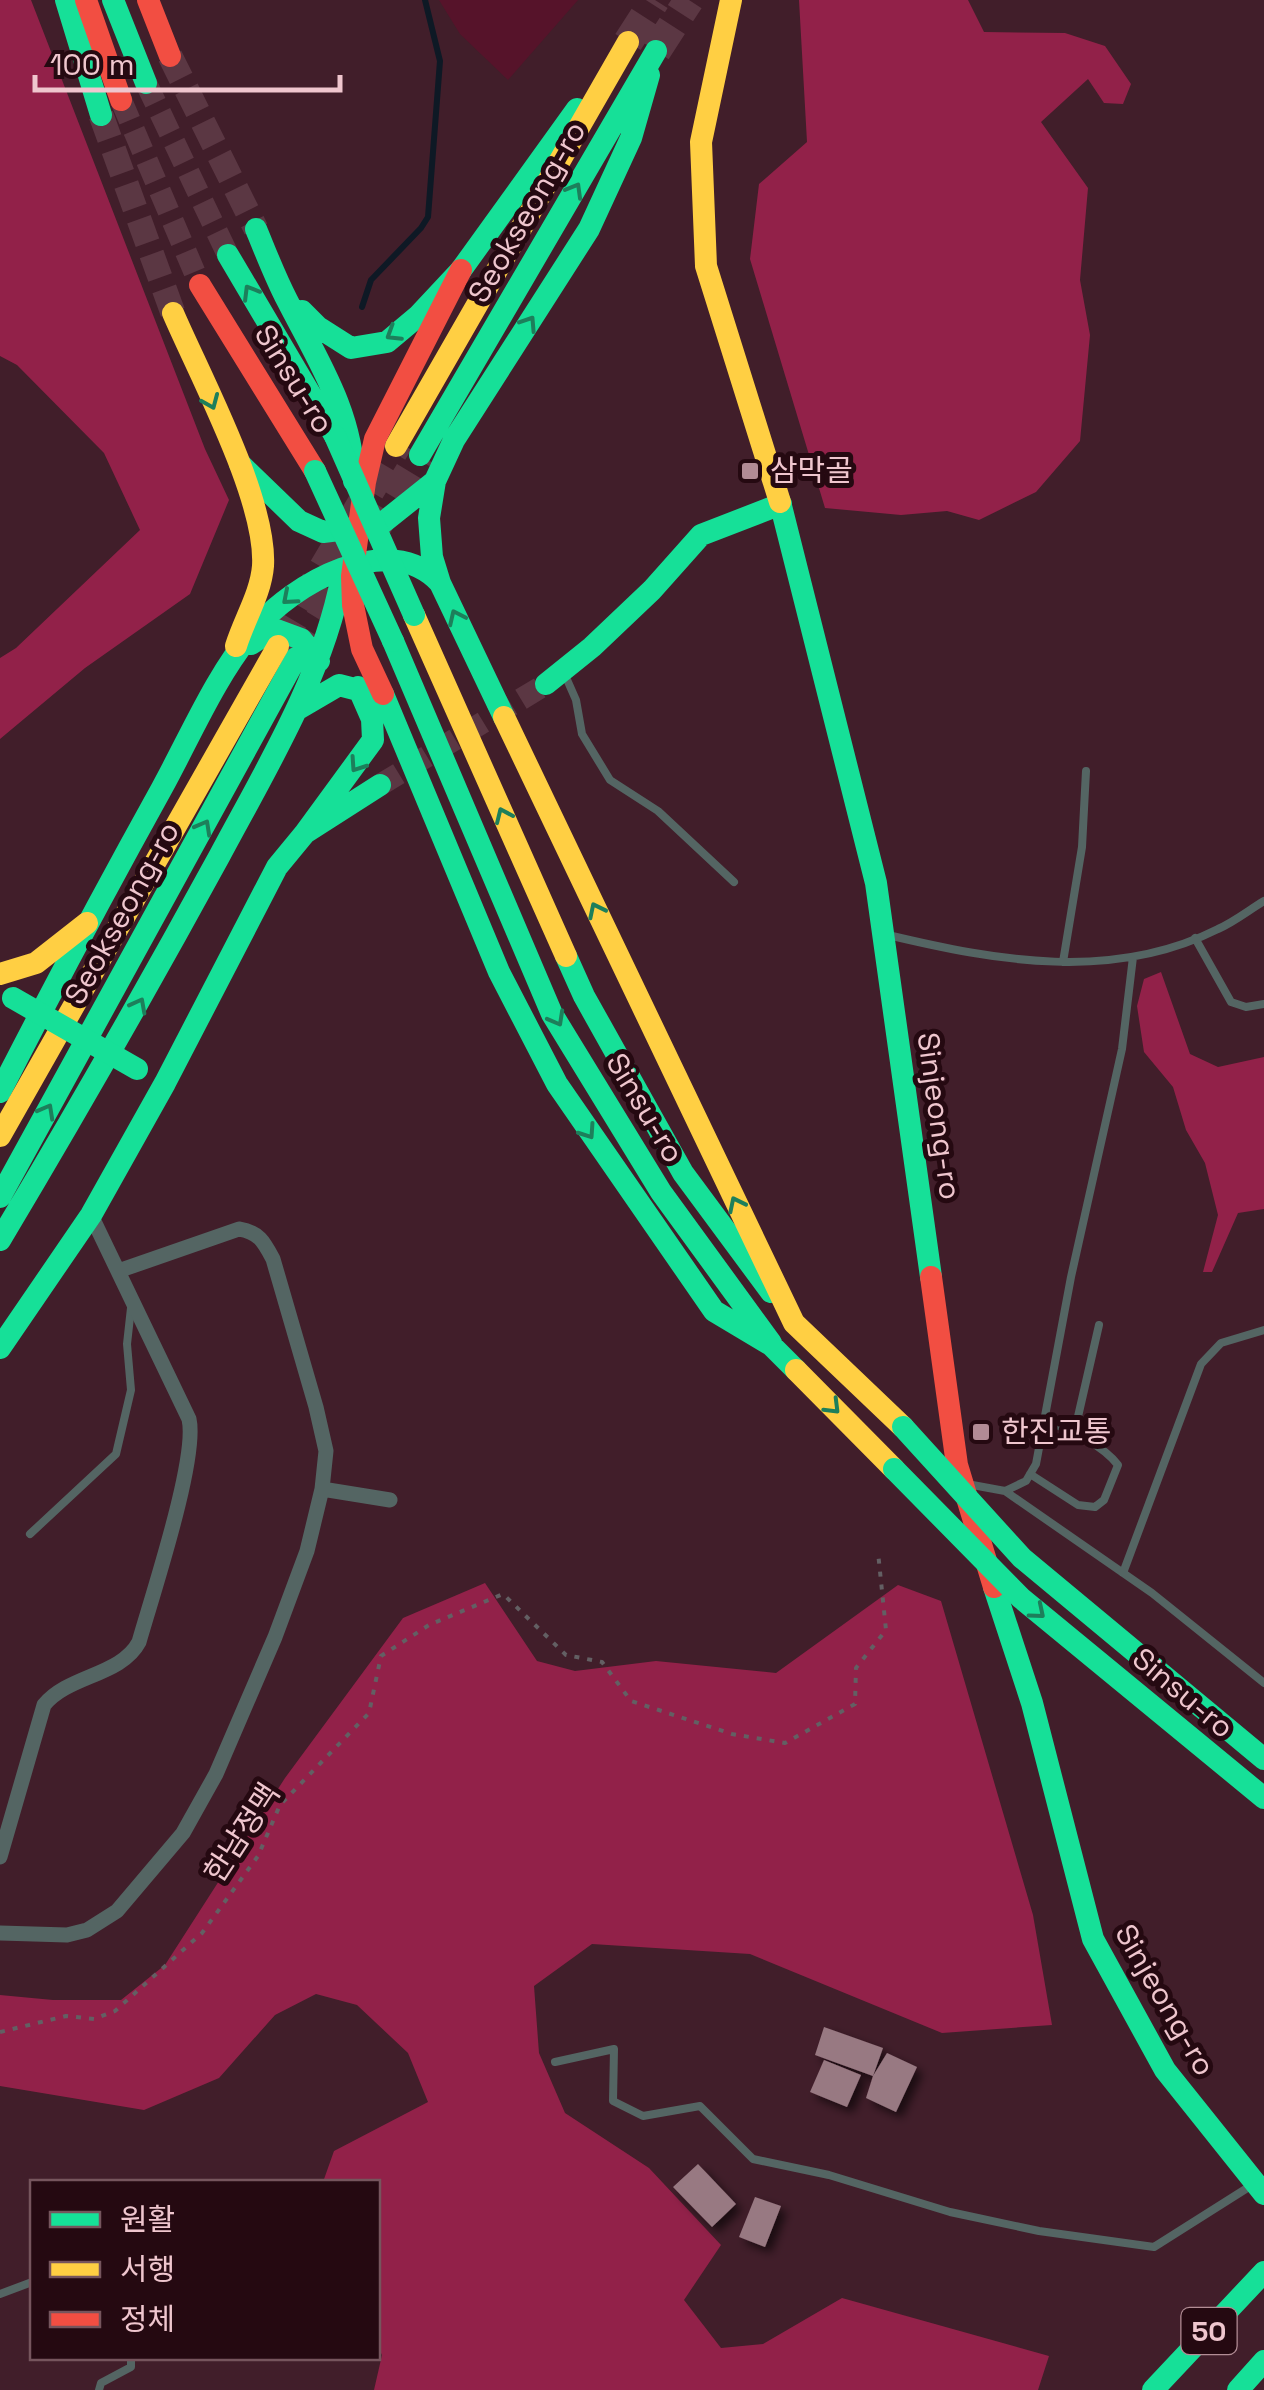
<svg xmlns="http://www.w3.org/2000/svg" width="1264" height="2390" font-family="'Space Grotesk','Noto Sans KR',sans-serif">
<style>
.built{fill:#56132a}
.forest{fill:#922149}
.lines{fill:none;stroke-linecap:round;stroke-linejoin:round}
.stream{stroke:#0e1925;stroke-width:6}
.building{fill:#987982;filter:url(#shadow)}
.secondary-tunnel{stroke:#5b3743;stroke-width:22;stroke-dasharray:22 11;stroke-linecap:butt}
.primary-tunnel{stroke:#5b3743;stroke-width:25;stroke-dasharray:25 12;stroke-linecap:butt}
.highway-tunnel{stroke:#5b3743;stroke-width:30;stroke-dasharray:30 15;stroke-linecap:butt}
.path{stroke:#635f63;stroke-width:4;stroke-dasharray:5 8;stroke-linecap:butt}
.lane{stroke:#546563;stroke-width:8}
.street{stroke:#546563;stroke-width:15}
.fast{stroke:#16e098;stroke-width:22}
.slow{stroke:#ffcf43;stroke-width:22}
.jam{stroke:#f24e42;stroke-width:22}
.fast-bridge{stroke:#16e098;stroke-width:22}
.oneway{stroke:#1d7f5b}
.poi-dot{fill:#b28b95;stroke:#250911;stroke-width:4}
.labels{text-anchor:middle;stroke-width:10;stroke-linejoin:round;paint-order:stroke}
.shield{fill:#250911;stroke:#b28d95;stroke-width:2.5}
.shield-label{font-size:28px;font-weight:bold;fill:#efc6ce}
.street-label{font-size:30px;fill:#efc6ce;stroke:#250911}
.poi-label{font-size:30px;fill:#efc6ce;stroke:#250911;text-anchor:start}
</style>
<defs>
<filter id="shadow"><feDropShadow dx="6" dy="6" stdDeviation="5" flood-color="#0009"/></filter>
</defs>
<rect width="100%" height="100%" fill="#411e2a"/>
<!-- built -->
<path class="built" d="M439 0H578L508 80 460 34Z"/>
<!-- forest -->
<path class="forest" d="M0 0H31L205 449 229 500 190 594 85 668 0 739V658L16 648 140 530 104 453 17 365 0 356Z
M799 0H968L984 32 1065 33 1105 46 1131 84 1123 104 1104 103 1088 79 1041 122 1088 188 1080 280 1090 335 1080 441 1036 492 979 520 947 511 901 515 825 508 750 259 759 184 807 142Z
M1161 972 1190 1054 1218 1067 1264 1057V1209L1238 1213 1212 1272H1203L1218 1215 1205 1163 1186 1130 1173 1087 1144 1052 1137 1006 1144 979Z
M485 1583 537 1661 575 1671 656 1661 776 1673 898 1585 941 1601 1033 1915 1052 2025 942 2033 750 1954 592 1944 534 1986 539 2053 565 2113 649 2168 721 2245 684 2300 721 2348 763 2344 842 2298 1049 2356 1038 2390H374L382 2355 378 2347V2182H323L334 2151 428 2102 408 2053 357 2005 316 1994 275 2015 219 2078 144 2110 0 2086V1995L53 2000H121L165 1965 285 1778 403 1618Z"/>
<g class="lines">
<!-- stream -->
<path class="stream" d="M362 307 371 280 421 228 428 217 440 61 425 0"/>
</g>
<!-- building -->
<path class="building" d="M824 2027 883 2048 873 2076 815 2055Z
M887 2053 917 2067 896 2112 866 2098 873 2076Z
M824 2060 861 2075 847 2107 810 2092Z
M698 2164 736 2204 712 2227 673 2187Z
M755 2197 781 2206 765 2247 739 2237Z"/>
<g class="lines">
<!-- secondary-tunnel -->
<path class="secondary-tunnel" d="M146 83 228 255
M121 100 200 285
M380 785 546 684"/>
<!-- primary-tunnel -->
<path class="primary-tunnel" d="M170 56 256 229
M101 115 173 313"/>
<!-- highway-tunnel -->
<path class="highway-tunnel" d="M628 42 655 0
M656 51 689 0
M371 536 420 455
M278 646 396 446
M296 658 339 588"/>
<!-- path -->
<path class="path" d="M0 2032 66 2016 94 2019 115 2011 202 1933 258 1856 280 1805 369 1713 381 1656 429 1625 503 1594 566 1655 602 1662 631 1701 732 1734 785 1743 855 1704 856 1668 886 1630 878 1552"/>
<!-- lane -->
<path class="lane" d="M565 675 576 700 582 734 610 780 658 811 734 882
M888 935C997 961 1113 982 1218 929 1234 922 1249 910 1264 901
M1195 938 1231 1002 1246 1007 1264 1004
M1063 962 1082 847 1086 771
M1074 1434 1099 1325
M1030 1474 1078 1505 1095 1507 1104 1500 1118 1465C1101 1443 1068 1430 1043 1419
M967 1484 1005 1491 1152 1593 1264 1683
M1005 1491 1026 1481 1036 1464 1071 1277 1122 1049 1133 957
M30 1534 116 1454 131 1390 127 1344 131 1308
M1123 1573 1201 1364 1221 1343 1264 1330
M555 2062 614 2049 613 2101 643 2116 700 2106 753 2159 829 2175 950 2212 1039 2231 1154 2247 1252 2185
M0 2294 32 2282
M99 2390 101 2383 131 2367V2358"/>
<!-- street -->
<path class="street" d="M322 1489 390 1500
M0 1857 44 1705C68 1675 121 1676 139 1642 152 1596 198 1458 189 1419L91 1215
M0 1933 67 1935 87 1930 117 1911 183 1833 216 1774 275 1637 307 1551 322 1489 326 1451 316 1407 273 1259C264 1242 259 1232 239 1229L118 1271"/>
<!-- fast -->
<path class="fast" d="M66 0 101 115
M113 0 146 83
M256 229C266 253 275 277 287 300 317 359 353 413 354 481
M228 255 335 436
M302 311 318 327 351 348 387 342 418 316 461 270 577 109
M420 455 656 51
M240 464 299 521 323 532 380 525 435 481
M780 502 876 883 931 1277
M393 641 552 1014 661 1192 771 1343
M251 644 274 629 301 639 319 661
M546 684 592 647 652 590 701 535 781 504
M383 694 499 972 557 1084 714 1311 771 1345 796 1370
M298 709 339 685 370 693
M504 717 440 583 432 557 429 518 435 481 454 440 589 229 631 138 649 75
M305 833 373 740 372 719 358 687
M566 956 584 996 683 1173 771 1292
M0 1092C52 990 106 889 162 788 191 735 215 677 254 630 292 584 389 528 440 583
M0 1197 296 658
M0 1240C76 1113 149 985 220 855 268 765 322 678 342 576
M0 1348 91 1215 165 1083 277 867 305 833 380 785
M994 1587 1032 1703 1093 1939 1165 2070 1264 2194
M1153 2390 1264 2272
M1238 2390 1264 2361"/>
<!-- slow -->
<path class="slow" d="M731 0 701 142 706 266 780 502
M173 313C200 376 267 500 263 566 261 593 244 620 236 646
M396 446 628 42
M414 615 566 956
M504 717 794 1323 903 1427
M0 974 36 963 87 923
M0 1136 278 646
M796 1370 894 1469"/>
<!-- jam -->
<path class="jam" d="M86 0 121 100
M148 0 170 56
M200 285 315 471
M383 694 362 649 353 605 352 576 365 482 375 439 461 270
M931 1277 957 1465 994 1587"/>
<!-- fast-bridge -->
<path class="fast-bridge" d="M335 436 414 615
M315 471 393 641
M13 998 137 1069
M903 1427 1022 1558 1264 1759
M894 1469 1021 1598 1264 1798"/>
</g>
<!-- one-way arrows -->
<defs><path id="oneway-chevron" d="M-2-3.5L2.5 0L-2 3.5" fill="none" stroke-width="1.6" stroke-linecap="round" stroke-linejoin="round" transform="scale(2.5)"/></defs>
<g class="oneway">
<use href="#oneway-chevron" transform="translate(575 190) rotate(-60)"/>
<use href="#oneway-chevron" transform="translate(250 292) rotate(-121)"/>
<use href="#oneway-chevron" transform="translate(529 323) rotate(-57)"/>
<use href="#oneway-chevron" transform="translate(393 334) rotate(148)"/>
<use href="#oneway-chevron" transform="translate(211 402) rotate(67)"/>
<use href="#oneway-chevron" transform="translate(289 598) rotate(139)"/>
<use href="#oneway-chevron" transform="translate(456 617) rotate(-115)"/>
<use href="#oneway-chevron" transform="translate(357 765) rotate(124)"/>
<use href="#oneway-chevron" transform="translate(503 815) rotate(-114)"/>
<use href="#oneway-chevron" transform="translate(204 827) rotate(-61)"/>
<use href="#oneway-chevron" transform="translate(596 910) rotate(-116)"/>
<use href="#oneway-chevron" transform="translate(139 1005) rotate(-62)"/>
<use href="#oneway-chevron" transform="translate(557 1019) rotate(61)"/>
<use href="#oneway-chevron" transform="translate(47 1111) rotate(-61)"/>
<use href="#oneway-chevron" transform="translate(588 1132) rotate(56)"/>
<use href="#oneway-chevron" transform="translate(736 1204) rotate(-116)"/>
<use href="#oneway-chevron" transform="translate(833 1407) rotate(45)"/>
<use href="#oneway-chevron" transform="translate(1038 1612) rotate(40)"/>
</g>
<!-- markers -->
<g class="poi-dot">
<rect x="740" y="461" width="20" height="20" rx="5"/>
<rect x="971" y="1422" width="20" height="20" rx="5"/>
</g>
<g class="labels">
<!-- shield labels -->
<rect class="shield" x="1181.5" y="2308" width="55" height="46" rx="8"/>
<g class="shield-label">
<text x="1209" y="2341">50</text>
</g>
<!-- street labels -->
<g class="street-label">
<text transform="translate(527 212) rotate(-60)" y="10">Seokseong-ro</text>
<text transform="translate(294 379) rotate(58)" y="10">Sinsu-ro</text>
<text transform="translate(122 913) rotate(-61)" y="10">Seokseong-ro</text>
<text transform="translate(645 1108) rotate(59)" y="10">Sinsu-ro</text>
<text transform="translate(939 1116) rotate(82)" y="10">Sinjeong-ro</text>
<text transform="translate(1183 1693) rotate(40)" y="10">Sinsu-ro</text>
<text transform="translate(242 1833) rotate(-57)" y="10">한남정맥</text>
<text transform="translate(1165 2000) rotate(60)" y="10">Sinjeong-ro</text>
</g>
<!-- poi labels -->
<g class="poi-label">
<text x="770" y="481">삼막골</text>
<text x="1001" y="1442">한진교통</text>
</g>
</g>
<!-- legend -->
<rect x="30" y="2180" width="350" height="180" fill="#250911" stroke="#76555d" stroke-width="2.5"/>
<rect x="50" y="2212" width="50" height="15" fill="#16e098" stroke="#76555d" stroke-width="2.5"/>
<text x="120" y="2230" font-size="30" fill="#efc6ce">원활</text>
<rect x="50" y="2262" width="50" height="15" fill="#ffcf43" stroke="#76555d" stroke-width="2.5"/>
<text x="120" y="2280" font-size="30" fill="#efc6ce">서행</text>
<rect x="50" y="2312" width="50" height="15" fill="#f24e42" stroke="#76555d" stroke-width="2.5"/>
<text x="120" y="2330" font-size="30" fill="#efc6ce">정체</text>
<!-- scale -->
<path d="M35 75v15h305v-15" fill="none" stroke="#efc6ce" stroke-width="5"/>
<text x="50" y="75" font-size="30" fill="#efc6ce" stroke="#250911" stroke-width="8" paint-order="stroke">100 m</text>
</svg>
